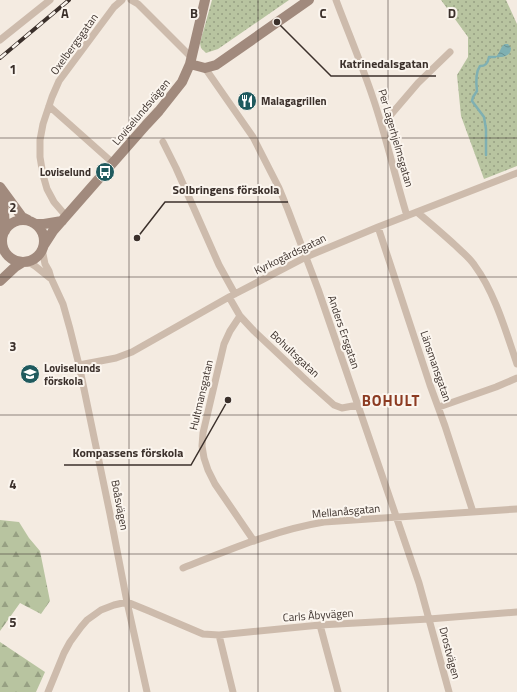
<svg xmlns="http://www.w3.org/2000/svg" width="517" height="692" font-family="'Titillium Web',sans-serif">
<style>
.forest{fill:url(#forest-firs)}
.park{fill:url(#park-dots)}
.water{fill:url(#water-waves)}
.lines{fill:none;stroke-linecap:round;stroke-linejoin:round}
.stream{stroke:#7fb0b2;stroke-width:2.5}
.street{stroke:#cdbbac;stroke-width:7}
.secondary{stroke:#a18a7d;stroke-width:10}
.rail-casing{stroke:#3b302b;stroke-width:4}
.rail{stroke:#fbf5ee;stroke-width:2.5;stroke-dasharray:8;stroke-linecap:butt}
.grid{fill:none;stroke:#3b302b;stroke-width:1;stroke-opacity:0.55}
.labels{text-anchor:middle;stroke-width:4;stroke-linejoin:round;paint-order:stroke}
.street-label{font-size:11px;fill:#3b302b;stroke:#fbf5ee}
.poi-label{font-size:11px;font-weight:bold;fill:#3b302b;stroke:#fbf5ee;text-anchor:start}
.district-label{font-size:15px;font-weight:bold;letter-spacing:1px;fill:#8c3b22;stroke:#fbf5ee}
.grid-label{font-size:13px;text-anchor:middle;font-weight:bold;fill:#3b302b;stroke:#fbf5ee;stroke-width:4;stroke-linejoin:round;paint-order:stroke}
.leader{fill:none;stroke:#3b302b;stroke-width:1.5}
.callout-dot{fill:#3b302b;stroke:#fbf5ee;stroke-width:1.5}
.callout-label{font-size:12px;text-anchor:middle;font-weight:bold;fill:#3b302b;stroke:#fbf5ee;stroke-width:4;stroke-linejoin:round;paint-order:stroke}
</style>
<defs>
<pattern id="forest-firs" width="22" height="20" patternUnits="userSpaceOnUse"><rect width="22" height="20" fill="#b8c4a0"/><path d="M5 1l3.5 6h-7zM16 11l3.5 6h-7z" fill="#97a083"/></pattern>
<pattern id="park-dots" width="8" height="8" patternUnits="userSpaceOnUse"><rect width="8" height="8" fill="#b8c4a0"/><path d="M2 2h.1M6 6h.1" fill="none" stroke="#97a083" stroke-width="1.8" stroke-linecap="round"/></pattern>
<pattern id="water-waves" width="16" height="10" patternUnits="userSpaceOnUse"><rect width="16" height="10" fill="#7fb0b2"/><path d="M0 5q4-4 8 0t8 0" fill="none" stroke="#699091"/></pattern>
</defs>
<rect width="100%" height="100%" fill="#f4ebe1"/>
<!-- forest -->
<path class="forest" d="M0 520 19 522 29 538 40 551 50 601 41 614 20 603 0 631Z
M0 642 45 672 36 692H0Z"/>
<!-- park -->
<path class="park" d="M212 0H289L218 49 206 53 201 48 200 43Z
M441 0H506L517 24V166L484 179 461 116 457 75 468 57V37Z"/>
<!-- water -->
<path class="water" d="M505 44H508L511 48C511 56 503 58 495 57 501 53 500 46 505 44Z"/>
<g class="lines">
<!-- stream -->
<path class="stream" d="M486 155V129L484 117 472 101 473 97 477 91C476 83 475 73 480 66 486 66 488 63 489 57H495"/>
<!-- street -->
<path class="street" d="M131 0 138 4 191 57
M336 0C348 32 362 65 373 98 386 136 395 177 407 216
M0 40 50 0
M205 68 253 137 279 188 288 210 318 289 419 583 449 692
M49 106 113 163
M382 125 418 83 450 52
M163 142 176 168 219 265 235 294
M417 212C430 223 443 234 456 246 462 252 470 258 475 266 495 293 506 332 517 364
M66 216 54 202 47 189 43 175 40 157V140L43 124 52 97 59 81 114 7 122 0
M378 227 430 385 445 426 473 512
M42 249 45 264 49 271 51 278 63 304 70 329 79 365 110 514 127 602 147 692
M27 261 35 266 50 278
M229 297 240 316 254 331 307 381 334 405 342 408 358 405
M240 316 230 331 224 344 203 433 202 446 204 458 208 470 215 484 254 541
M79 365 116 358 132 352 229 297 306 257 378 227 517 173
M439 407 496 387 517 378
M183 568C229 550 275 530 324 522L517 509
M320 625 338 692
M219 635 233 692
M48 692 64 653 70 642 81 627 87 620 101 610 114 605 127 602 149 611 203 634 219 635 320 625 429 619 517 612"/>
<!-- secondary -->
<path class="secondary" d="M190 64 205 68 216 65 309 0
M0 187 22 217 28 220
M0 193 4 211 5 231
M2 241a21 21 0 1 1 42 0a21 21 0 1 1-42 0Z
M35 224H44L62 221
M44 245 53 231 146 125 159 111 182 82 190 64 205 0
M0 281 15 267 23 262"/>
<defs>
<path id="rail" d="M0 58 69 0"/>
</defs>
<!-- rail casing -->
<use href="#rail" class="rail-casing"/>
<!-- rail -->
<use href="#rail" class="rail"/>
</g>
<!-- grid -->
<path class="grid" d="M129 0V692M258 0V692M388 0V692M0 138H517M0 277H517M0 415H517M0 554H517"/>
<!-- icons -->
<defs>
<symbol id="restaurant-disc" viewBox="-11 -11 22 22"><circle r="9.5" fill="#1f5a5e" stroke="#fbf5ee"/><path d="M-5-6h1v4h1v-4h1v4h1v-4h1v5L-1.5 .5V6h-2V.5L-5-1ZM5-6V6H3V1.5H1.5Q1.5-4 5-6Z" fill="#fff"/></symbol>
<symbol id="bus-disc" viewBox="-11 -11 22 22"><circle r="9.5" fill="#1f5a5e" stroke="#fbf5ee"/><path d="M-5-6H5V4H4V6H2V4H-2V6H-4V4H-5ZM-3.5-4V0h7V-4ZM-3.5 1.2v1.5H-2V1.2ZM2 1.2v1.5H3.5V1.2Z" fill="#fff"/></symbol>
<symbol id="school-disc" viewBox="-11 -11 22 22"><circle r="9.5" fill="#1f5a5e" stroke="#fbf5ee"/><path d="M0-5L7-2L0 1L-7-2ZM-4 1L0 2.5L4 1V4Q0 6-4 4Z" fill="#fff"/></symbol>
</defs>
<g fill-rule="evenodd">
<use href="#restaurant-disc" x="236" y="90" width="22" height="22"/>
<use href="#bus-disc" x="94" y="161" width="22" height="22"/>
<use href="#school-disc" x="19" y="363" width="22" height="22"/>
</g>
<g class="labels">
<!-- street labels -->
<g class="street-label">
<text transform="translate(74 44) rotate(-54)" y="4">Oxelbergsgatan</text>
<text transform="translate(141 112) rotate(-50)" y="4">Loviselundsvägen</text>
<text transform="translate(396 138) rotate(74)" y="4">Per Lagerhjelmsgatan</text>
<text transform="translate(290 254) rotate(-26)" y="4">Kyrkogårdsgatan</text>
<text transform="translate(344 332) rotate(71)" y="4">Anders Ersgatan</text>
<text transform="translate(295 354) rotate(43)" y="4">Bohultsgatan</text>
<text transform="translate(436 366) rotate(71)" y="4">Länsmansgatan</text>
<text transform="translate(201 395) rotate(-77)" y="4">Hultmansgatan</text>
<text transform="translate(120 505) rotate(79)" y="4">Boåsvägen</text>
<text transform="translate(346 511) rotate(-5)" y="4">Mellanåsgatan</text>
<text transform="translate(318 615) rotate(-4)" y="4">Carls Åbyvägen</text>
<text transform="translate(450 653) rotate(75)" y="4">Drostvägen</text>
</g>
<!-- poi labels -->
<g class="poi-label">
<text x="261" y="105">Malagagrillen</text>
<text x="91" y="176" text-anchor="end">Loviselund</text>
<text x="44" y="372">Loviselunds<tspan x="44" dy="13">förskola</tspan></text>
</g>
<!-- district labels -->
<g class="district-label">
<text x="391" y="406">BOHULT</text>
</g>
</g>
<g class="grid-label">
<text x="65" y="18">A</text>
<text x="194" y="18">B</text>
<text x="323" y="18">C</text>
<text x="452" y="18">D</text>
<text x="13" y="74">1</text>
<text x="13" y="212">2</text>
<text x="13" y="351">3</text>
<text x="13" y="489">4</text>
<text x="13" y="627">5</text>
</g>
<!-- callouts -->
<path class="leader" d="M277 22L331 76H436M137 238L165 202H288M228 400L191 465H64"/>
<g class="callout-dot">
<circle cx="277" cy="22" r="4"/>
<circle cx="137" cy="238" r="4"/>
<circle cx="228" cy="400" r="4"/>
</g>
<g class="callout-label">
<text x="384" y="68">Katrinedalsgatan</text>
<text x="226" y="194">Solbringens förskola</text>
<text x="128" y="457">Kompassens förskola</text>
</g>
</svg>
